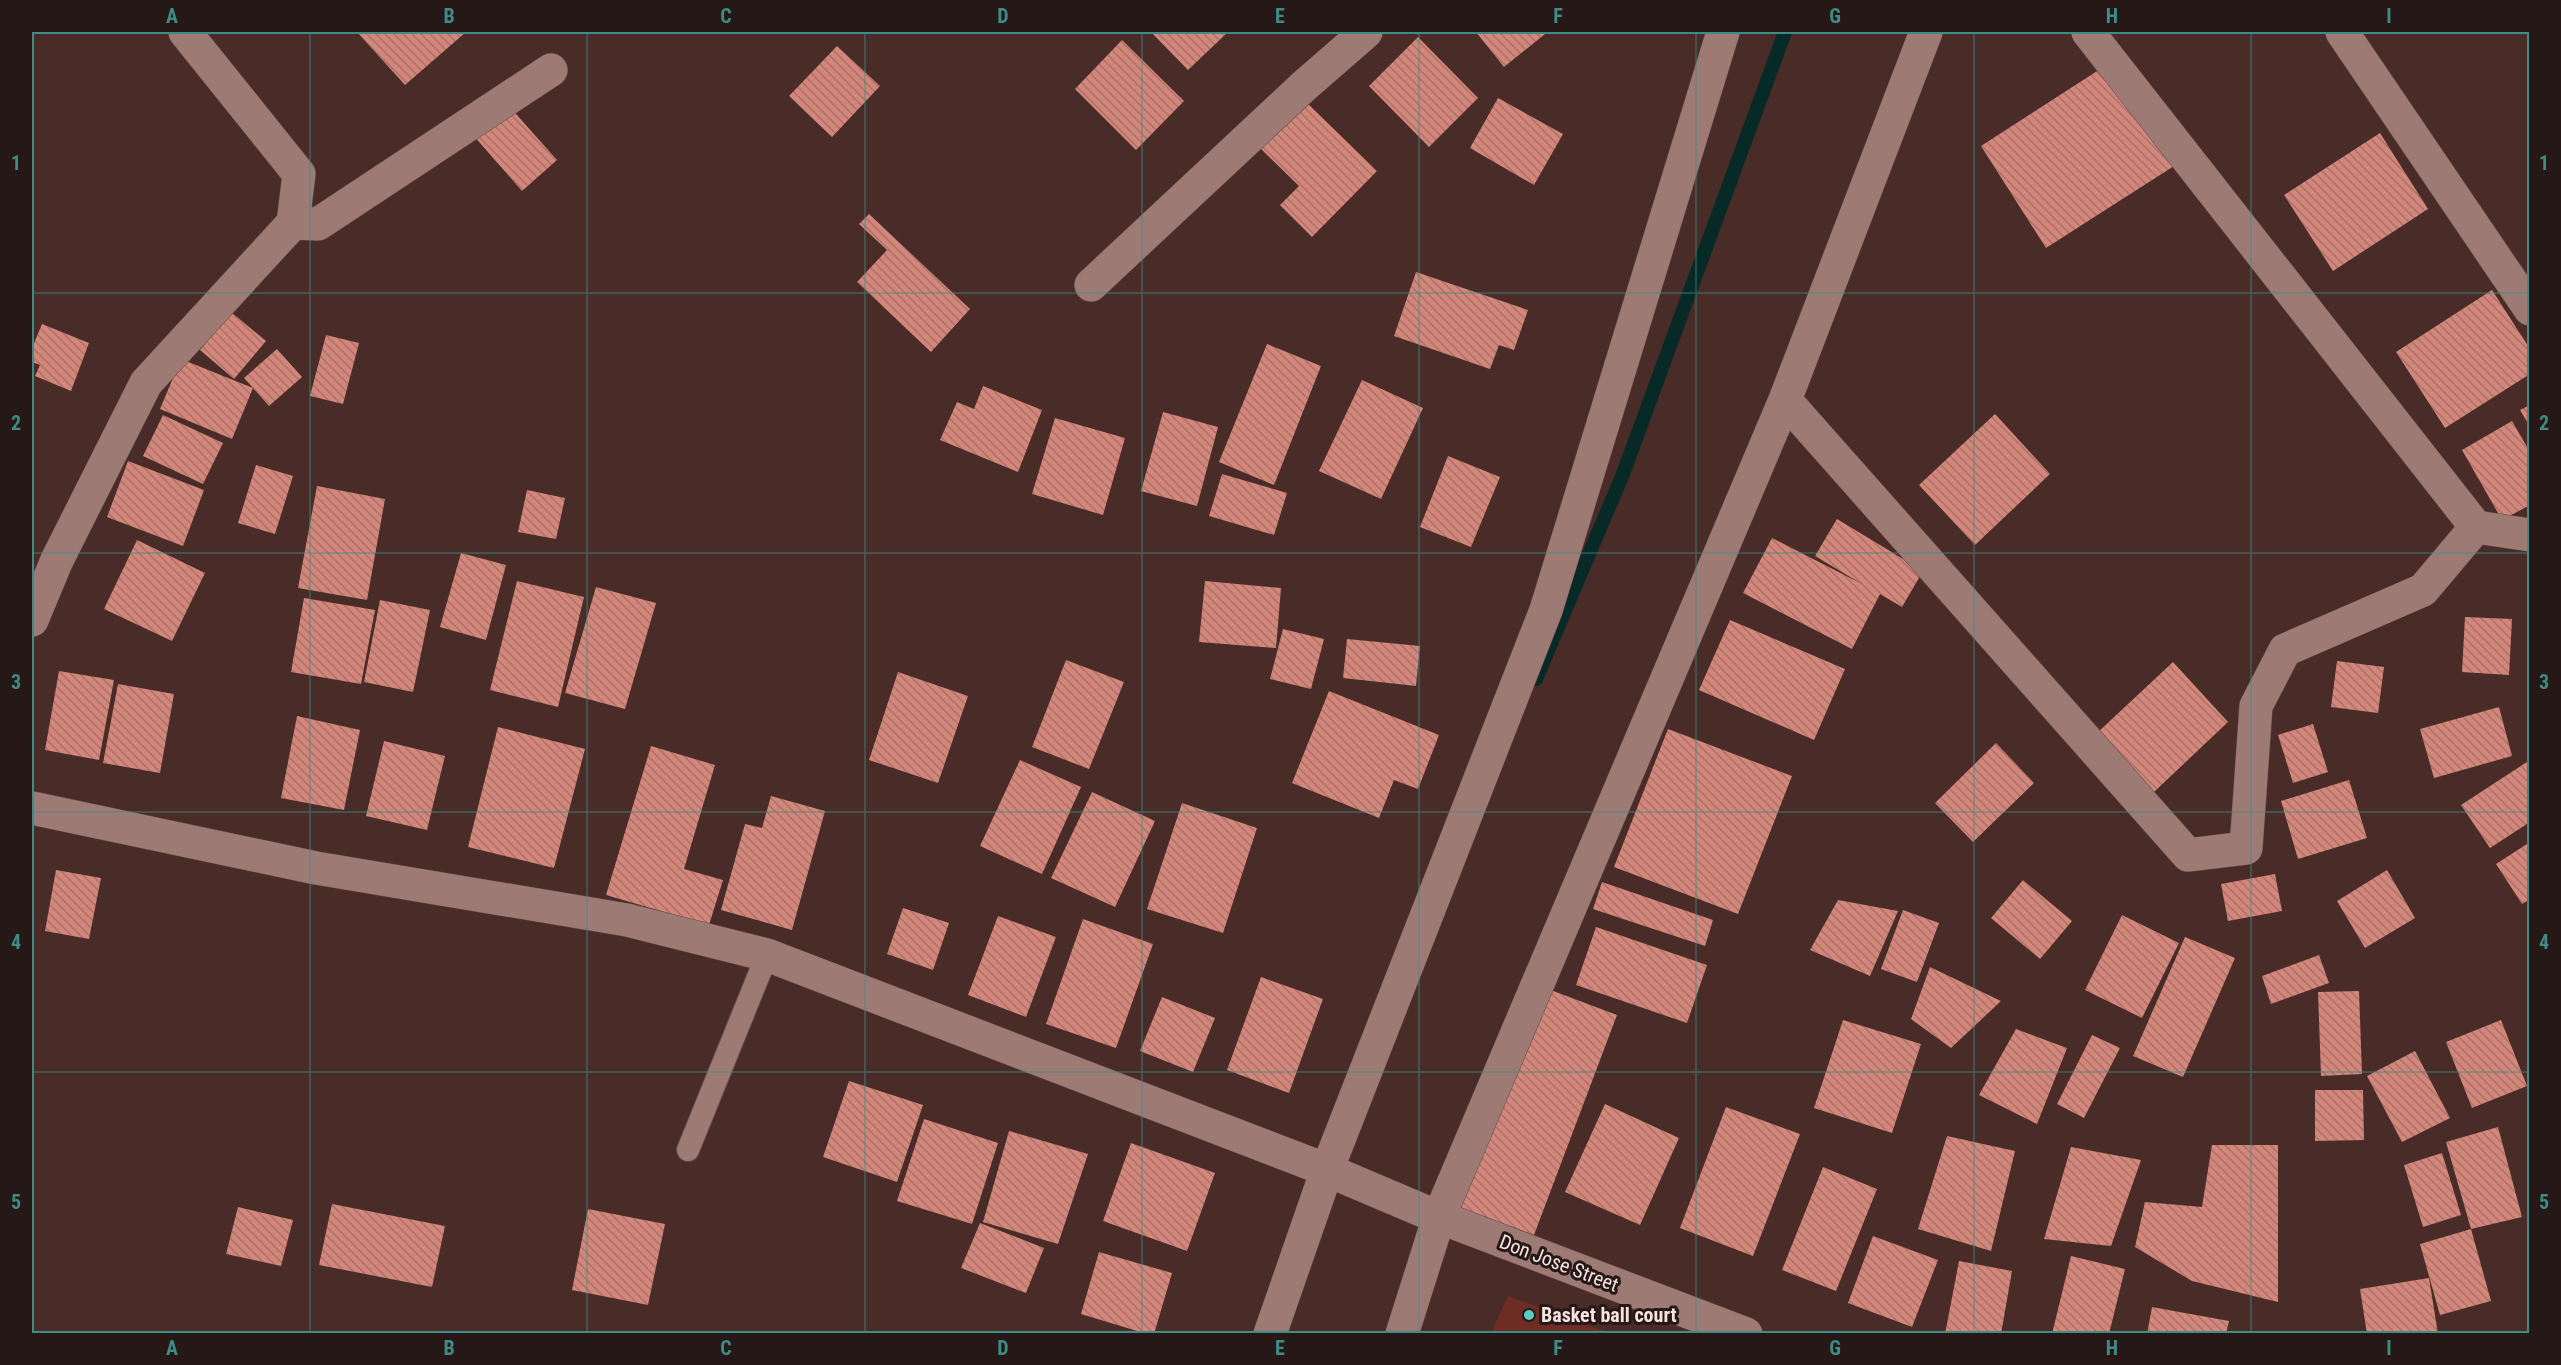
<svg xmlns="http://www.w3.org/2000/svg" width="2561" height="1365" font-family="'Roboto Condensed',sans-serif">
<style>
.green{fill:#6d2c24}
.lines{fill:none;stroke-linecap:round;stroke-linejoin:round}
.stream{stroke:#082a27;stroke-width:14}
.building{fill:url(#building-back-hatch)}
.service-casing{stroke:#624946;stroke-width:24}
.minor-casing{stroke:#624946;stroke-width:34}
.tertiary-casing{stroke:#624946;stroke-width:34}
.service{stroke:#9e7a75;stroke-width:22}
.minor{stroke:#9e7a75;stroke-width:33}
.tertiary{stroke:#9e7a75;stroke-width:33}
.grid{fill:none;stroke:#3d8c85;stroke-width:1.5;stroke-opacity:0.55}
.poi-dot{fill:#57cec2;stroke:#261816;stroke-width:2}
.labels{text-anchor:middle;stroke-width:6;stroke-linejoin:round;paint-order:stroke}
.street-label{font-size:20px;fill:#f6e2df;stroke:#261816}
.poi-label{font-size:20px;font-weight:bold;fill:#f6e2df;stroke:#261816;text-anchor:start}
.neatline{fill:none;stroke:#3d8c85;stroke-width:2}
.grid-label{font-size:20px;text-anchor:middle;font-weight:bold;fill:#3d8c85}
</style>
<defs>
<pattern id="building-back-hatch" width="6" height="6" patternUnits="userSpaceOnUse" patternTransform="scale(1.5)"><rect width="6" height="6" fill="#d3867a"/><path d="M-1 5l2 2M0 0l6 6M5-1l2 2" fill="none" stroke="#aa726a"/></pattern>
</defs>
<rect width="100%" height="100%" fill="#492c27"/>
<!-- green -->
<path class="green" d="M1508 1296 1609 1333H1491Z"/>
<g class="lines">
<!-- stream -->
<path class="stream" d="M1536 679 1623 474 1785 32"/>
</g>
<!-- building -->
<path class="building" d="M357 32H466L405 85Z
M1151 32H1228L1188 70Z
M1476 32H1543L1545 34 1504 67Z
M1418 37 1478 98 1429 147 1369 86Z
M1122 40 1184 101 1136 150 1075 89Z
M837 46 880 86 832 137 789 96Z
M2108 64 2174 166 2046 248 1981 146Z
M1498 98 1563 134 1534 185 1470 148Z
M1303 99 1377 171 1312 237 1280 205 1299 186 1257 145Z
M508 105 557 160 522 191 473 135Z
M2380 133 2428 209 2333 271 2284 195Z
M869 214 970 309 931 352 857 282 887 250 859 224Z
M1416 272 1528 310 1514 350 1499 345 1490 369 1394 336Z
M2492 290 2530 349V374L2445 428 2396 352Z
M231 312 266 341 234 379 200 350Z
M42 324 89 343 71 391 35 376 40 365 32 362V348Z
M326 335 359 343 343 404 310 396Z
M1267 344 1321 366 1274 485 1219 462Z
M277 349 302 377 269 406 244 378Z
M181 359 253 388 232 439 160 409Z
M1362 380 1423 408 1381 499 1319 471Z
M983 386 1042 410 1018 472 940 440 957 402 974 409Z
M2530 405V427L2520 410Z
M1163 412 1218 427 1197 506 1141 491Z
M1995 414 2050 474 1975 545 1919 485Z
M163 415 223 443 203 484 143 456Z
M1055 418 1125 438 1103 515 1032 494Z
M2512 421 2530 452V505L2502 520 2462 450Z
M1448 456 1500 477 1471 547 1420 527Z
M128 461 204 490 183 546 107 517Z
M256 465 293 476 275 534 238 523Z
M1222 474 1287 493 1274 535 1209 516Z
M317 486 385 499 367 600 298 588Z
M527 490 565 498 556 539 518 532Z
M1837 519 1923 571 1902 607 1880 594 1852 649 1743 593 1772 538 1862 584 1815 556Z
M137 540 205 573 172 641 104 609Z
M461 553 506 565 486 640 440 627Z
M517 581 584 597 558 707 490 690Z
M1205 581 1281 588 1276 648 1199 642Z
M596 587 656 603 625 709 565 693Z
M304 598 375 610 361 684 291 672Z
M380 600 430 610 413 692 364 682Z
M2465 617 2512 619 2509 675 2462 672Z
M1730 620 1845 669 1814 740 1699 690Z
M1283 629 1324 639 1311 689 1270 679Z
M1347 639 1420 646 1416 686 1343 678Z
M1066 660 1124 682 1089 769 1032 747Z
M2337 661 2384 667 2378 713 2331 707Z
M2173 662 2228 722 2154 792 2097 733Z
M59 671 114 680 99 760 45 750Z
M898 672 968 696 938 783 869 760Z
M118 684 174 694 160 773 103 763Z
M1329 691 1439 735 1418 789 1394 780 1379 818 1292 783Z
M2499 707 2512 756 2434 778 2420 729Z
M297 716 360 730 344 810 281 798Z
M2313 724 2328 772 2293 783 2278 735Z
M498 727 585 749 554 868 468 847Z
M1668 729 1792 776 1738 914 1614 867Z
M384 741 445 756 427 830 366 816Z
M1996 743 2034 783 1973 842 1935 803Z
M651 746 715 765 684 869 723 880 709 925 606 895Z
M1020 760 1081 787 1042 874 980 846Z
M2530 760V822L2490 848 2461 805Z
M2349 780 2367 838 2298 859 2281 801Z
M1092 792 1155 821 1115 907 1051 878Z
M771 796 825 811 792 930 721 910 745 824 762 828Z
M1182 803 1257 828 1223 933 1147 909Z
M2530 842V899L2522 904 2496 864Z
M56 870 101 878 89 939 45 931Z
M2387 870 2415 918 2365 948 2337 901Z
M2275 874 2282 911 2228 921 2221 884Z
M2023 880 2072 921 2040 959 1991 918Z
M1602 882 1713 920 1705 946 1593 909Z
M1838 900 1898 911 1870 976 1810 950Z
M903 908 949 923 933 970 887 954Z
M1903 910 1939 923 1917 982 1881 969Z
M2122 915 2179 943 2142 1018 2085 990Z
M998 916 1056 937 1026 1017 968 995Z
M1083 919 1153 944 1116 1048 1046 1024Z
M1596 927 1707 965 1687 1023 1576 985Z
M2185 937 2235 958 2183 1077 2133 1056Z
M2319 955 2329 983 2271 1004 2262 976Z
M1930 967 2001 1001 1951 1048 1911 1019Z
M1261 977 1323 999 1289 1093 1227 1070Z
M1540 986 1617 1015 1534 1235 1456 1206Z
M2359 991 2362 1074 2321 1076 2318 992Z
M1162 997 1215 1018 1193 1072 1140 1051Z
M1843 1020 1921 1044 1892 1133 1814 1108Z
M2501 1020 2527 1086 2472 1108 2446 1042Z
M2016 1029 2067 1048 2037 1124 1979 1095Z
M2092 1035 2120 1048 2084 1118 2057 1104Z
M2415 1051 2450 1118 2402 1142 2367 1076Z
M849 1081 923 1105 897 1182 823 1157Z
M2315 1090H2363L2364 1140 2315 1141Z
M1605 1104 1679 1138 1640 1225 1565 1192Z
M1726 1107 1800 1134 1753 1256 1680 1228Z
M924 1119 998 1143 972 1224 897 1201Z
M2498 1127 2522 1217 2471 1229 2491 1301 2440 1315 2420 1244 2471 1229 2446 1142Z
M1009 1131 1088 1154 1058 1244 983 1222Z
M1947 1136 2015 1151 1991 1251 1918 1229Z
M1131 1143 1215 1173 1187 1251 1103 1221Z
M2212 1145H2278V1302L2192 1281 2135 1247 2145 1202 2202 1207Z
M2071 1147 2141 1160 2111 1246 2044 1239Z
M2442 1153 2461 1215 2423 1227 2404 1165Z
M1823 1167 1877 1189 1836 1291 1782 1270Z
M332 1204 445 1226 432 1287 319 1265Z
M238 1207 293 1220 281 1266 226 1254Z
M588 1209 665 1224 648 1305 572 1290Z
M980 1223 1044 1248 1026 1293 961 1268Z
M1873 1236 1938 1260 1912 1327 1848 1303Z
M1099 1252 1172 1273 1154 1334H1147L1081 1314Z
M2071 1256 2125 1269 2109 1334H2052Z
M1959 1261 2012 1271 2001 1334H1945Z
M2429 1278 2438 1334H2367L2360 1289Z
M2152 1307 2229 1321 2226 1334H2147Z"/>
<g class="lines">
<defs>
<path id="service" d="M688 1150 767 955"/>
<path id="minor" d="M2088 32 2476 527 2530 535
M2342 32 2530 309
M293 223 318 224 551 70
M1091 285 1304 86 1366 32
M1785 400 2188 855 2246 848 2256 706 2285 650 2423 590 2476 527
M32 620 57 560 146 383 293 223 299 174 185 32
M1270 1334 1327 1170 1546 610 1723 32
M1402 1334 1439 1217 1785 400 1926 32"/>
<path id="tertiary" d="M32 808 316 868 627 920 767 955 1327 1170 1426 1212 1746 1334"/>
</defs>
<!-- service casing -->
<use href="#service" class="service-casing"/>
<!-- minor casing -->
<use href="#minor" class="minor-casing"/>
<!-- tertiary casing -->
<use href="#tertiary" class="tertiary-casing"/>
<!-- service -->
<use href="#service" class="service"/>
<!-- minor -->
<use href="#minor" class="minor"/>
<!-- tertiary -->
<use href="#tertiary" class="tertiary"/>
</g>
<!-- grid -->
<path class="grid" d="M310 32V1334M587 32V1334M865 32V1334M1142 32V1334M1419 32V1334M1696 32V1334M1974 32V1334M2251 32V1334M32 293H2530M32 553H2530M32 812H2530M32 1072H2530"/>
<!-- markers -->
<circle class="poi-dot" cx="1529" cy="1315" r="6"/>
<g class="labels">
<!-- street labels -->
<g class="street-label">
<text transform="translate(1559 1263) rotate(21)" y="7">Don Jose Street</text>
</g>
<!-- poi labels -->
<g class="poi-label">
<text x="1541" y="1322">Basket ball court</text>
</g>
</g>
<!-- border -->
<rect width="2561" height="1365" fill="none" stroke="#261816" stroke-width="66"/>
<rect x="33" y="33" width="2495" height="1299" class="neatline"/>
<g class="grid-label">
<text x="172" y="23">A</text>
<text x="449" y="23">B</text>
<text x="726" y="23">C</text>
<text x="1003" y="23">D</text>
<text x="1280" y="23">E</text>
<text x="1558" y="23">F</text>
<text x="1835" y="23">G</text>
<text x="2112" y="23">H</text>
<text x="2389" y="23">I</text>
<text x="16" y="170">1</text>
<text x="2544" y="170">1</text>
<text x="16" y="430">2</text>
<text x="2544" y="430">2</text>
<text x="16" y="689">3</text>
<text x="2544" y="689">3</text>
<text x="16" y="949">4</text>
<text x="2544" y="949">4</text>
<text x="16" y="1209">5</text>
<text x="2544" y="1209">5</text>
<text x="172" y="1355">A</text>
<text x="449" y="1355">B</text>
<text x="726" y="1355">C</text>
<text x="1003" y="1355">D</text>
<text x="1280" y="1355">E</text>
<text x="1558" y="1355">F</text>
<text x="1835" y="1355">G</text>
<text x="2112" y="1355">H</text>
<text x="2389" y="1355">I</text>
</g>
</svg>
